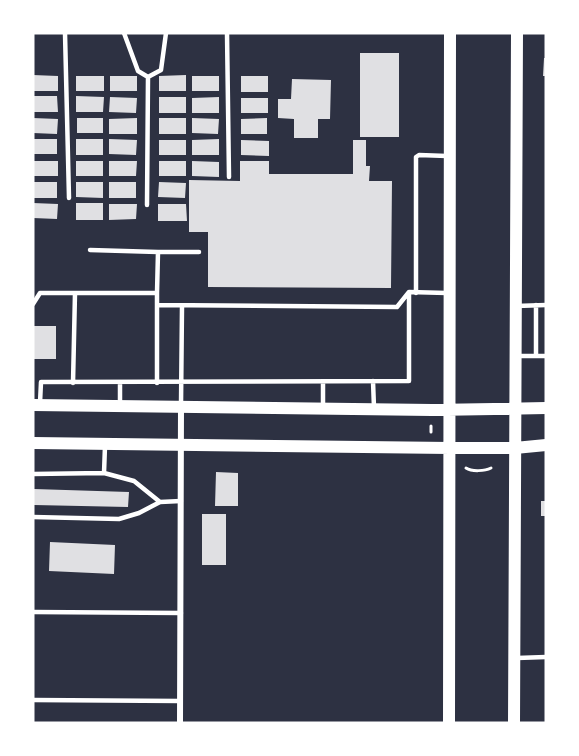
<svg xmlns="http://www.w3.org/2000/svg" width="579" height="756" font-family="'Fira Sans Condensed',sans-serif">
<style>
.building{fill:#e0e0e3}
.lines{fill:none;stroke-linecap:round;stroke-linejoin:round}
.path{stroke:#fff;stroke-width:3}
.service{stroke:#fff;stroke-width:4.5}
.minor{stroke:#fff;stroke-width:6}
.secondary{stroke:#fff;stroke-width:12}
</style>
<rect width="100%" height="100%" fill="#2d3142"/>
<!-- building -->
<path class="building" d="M360 53H399V137H360Z
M544 58H546V76H543Z
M33 75 58 76V91H33Z
M186 75V91H159V76Z
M76 76H104V91H76Z
M110 76H137V91H110Z
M192 76H219V91H192Z
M241 76H268V92H241Z
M292 79 331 80 330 119H318V138H294V119L278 118V99H291Z
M33 96H57L58 112H33Z
M76 96 104 97 103 112H76Z
M110 97 137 98 136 113 109 112Z
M159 97H186V113H159Z
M219 97V113H192V98Z
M241 98H268V113H241Z
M33 118 58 119 57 134 33 133Z
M77 118H103V133H77Z
M137 118V134H109V119Z
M159 118H186V134H159Z
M192 118 219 119 218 134 192 133Z
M267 118V134H241V119Z
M33 139H57V154H33Z
M76 139H103V155H76Z
M109 139 137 140 136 155 109 154Z
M219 139V155H192V140Z
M159 140H186V155H159Z
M241 140 269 141V156L241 155Z
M353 140H366V166H370L369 181H392L391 288 208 287V232H189V180L240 181V161H269V174H353Z
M33 161H58V176H33Z
M76 161H103V176H76Z
M109 161H137L136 176H109Z
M159 161H186V176H159Z
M192 161 219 162V177L192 176Z
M33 182H57V198H33Z
M76 182H103V198L76 197Z
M109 182H136V198H109Z
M159 182 186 183 185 198 158 197Z
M33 203 58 204 57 219 33 218Z
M76 203H103V220H76Z
M109 204H137L136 219 109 220Z
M158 204H186L187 221H158Z
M33 326H56V359H33Z
M216 472 238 473V506H215Z
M34 489 129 492 128 507 34 505Z
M541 501H546V516H541Z
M202 514H226V565H202Z
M50 542 115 545 114 574 49 571Z"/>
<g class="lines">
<!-- path -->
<path class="path" d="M431 432V426
M466 468C472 472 485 471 491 468"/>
<!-- service -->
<path class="service" d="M65 33 69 198
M124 33 138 71 148 77 161 70 166 33
M227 33 229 177
M147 205 148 77
M90 250 158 252
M157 293 158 252H199
M416 293V157L419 155 447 156
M33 304 40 293H75
M157 305 397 307 409 292 447 293
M516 306 546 305
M518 356H546
M536 356V305
M373 381 374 408
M73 383 75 293H157V383
M120 383V404
M40 403 41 382 409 381V292
M181 405 182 306
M323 409V382
M104 473 134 481 160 502
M33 474 104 473 105 446
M33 517 119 519 139 513 160 502 181 501
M33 612 181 613
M517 658 546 657
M33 700 180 701"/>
<!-- minor -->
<path class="minor" d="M180 723 181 407"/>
<!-- secondary -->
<path class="secondary" d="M33 405 432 410 546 408
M33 443 450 448H515L546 445
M449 723 450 33
M514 723 517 33"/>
</g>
<!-- border -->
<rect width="579" height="756" fill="none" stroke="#ffffff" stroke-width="69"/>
</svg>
